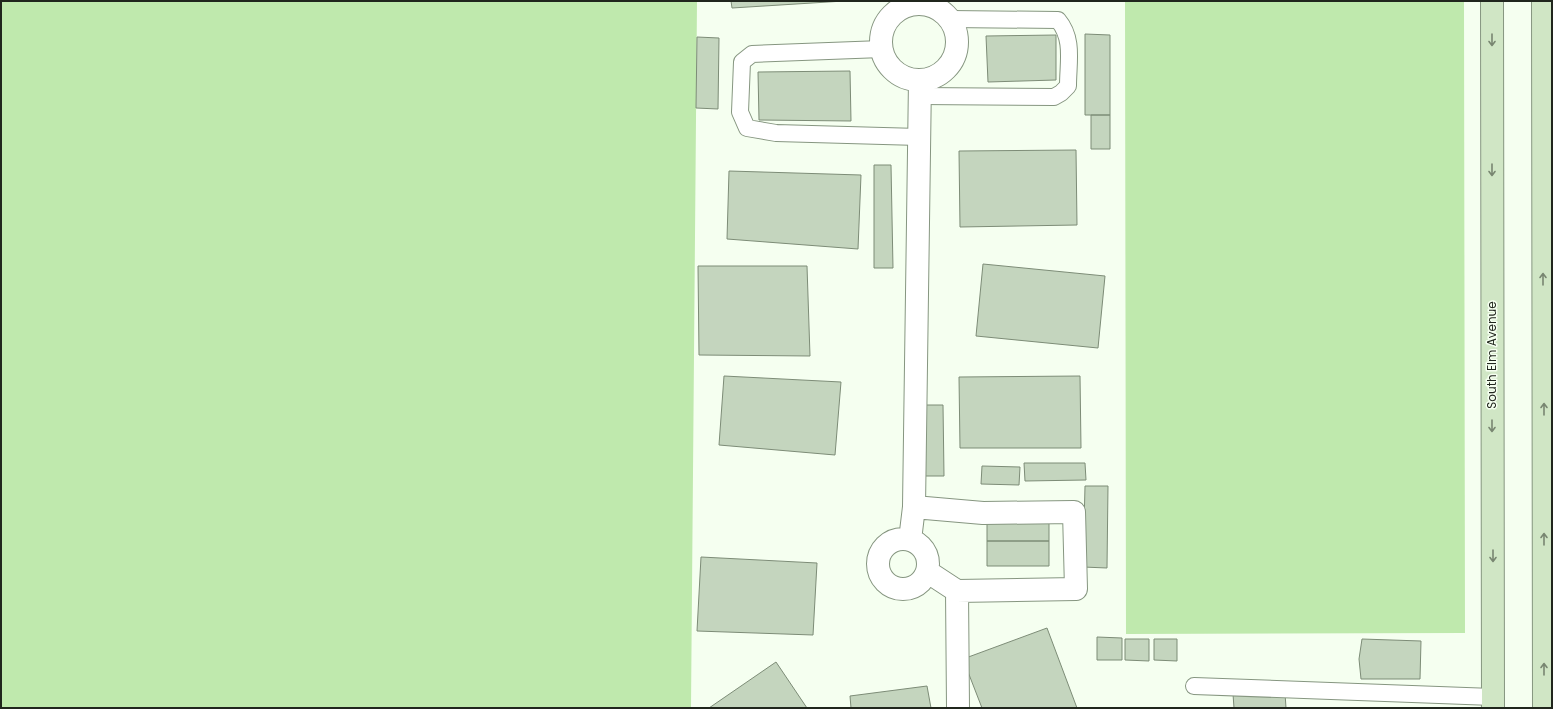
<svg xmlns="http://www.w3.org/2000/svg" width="1553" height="709" font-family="Poppins,sans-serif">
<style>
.green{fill:#bfe9ad}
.building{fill:#c4d5be;stroke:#7d8c77}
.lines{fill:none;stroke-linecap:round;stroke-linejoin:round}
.lane-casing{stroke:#869680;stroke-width:18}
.street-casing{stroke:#869680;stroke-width:24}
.secondary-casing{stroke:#869680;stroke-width:24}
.lane{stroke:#fff;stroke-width:16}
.street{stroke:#fff;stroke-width:22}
.secondary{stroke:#d0e6c5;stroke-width:22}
.oneway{stroke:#788671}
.labels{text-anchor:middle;stroke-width:3;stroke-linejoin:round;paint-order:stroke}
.street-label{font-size:12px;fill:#20261d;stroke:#f5fff0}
</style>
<rect width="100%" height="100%" fill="#f5fff0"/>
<!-- green -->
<path class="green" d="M1 1H697L691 708H1Z
M1125 1H1464L1465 633 1126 634Z"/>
<!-- building -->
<path class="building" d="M731 1H844L732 8Z
M1085 34 1110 35V115H1085Z
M1056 35V80L988 82 986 36Z
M697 37 719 38 718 109 696 108Z
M850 71 851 121 759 120 758 72Z
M1091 115H1110V149H1091Z
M1076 150 1077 225 960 227 959 151Z
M874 165H891L893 268H874Z
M729 171 861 175 858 249 727 239Z
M983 264 1105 276 1098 348 976 336Z
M698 266H807L810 356 699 355Z
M724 376 841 382 835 455 719 445Z
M1080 376 1081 448H960L959 377Z
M924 405H943L944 476H925Z
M1024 463H1085L1086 480 1025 481Z
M982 466 1020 467 1019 485 981 484Z
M1085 486H1108L1107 568 1083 567Z
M987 518H1049V541H987Z
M987 541H1049V566H987Z
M701 557 817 563 813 635 697 631Z
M1047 628 1077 708H982L963 659Z
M1097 637 1122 638V660H1097Z
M1125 639H1149V661L1125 660Z
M1154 639H1177V661L1154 660Z
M1362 639 1421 641 1420 679H1361L1359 659Z
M776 662 807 708H709Z
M927 686 931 708H851L850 696Z
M1285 693 1286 708H1234L1233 694Z"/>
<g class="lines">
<defs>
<path id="lane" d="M882 49 752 54 742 62 740 112 747 128 776 133 919 137
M920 96 1054 97 1061 93 1068 86C1068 62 1074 39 1058 20L950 19
M1194 686 1493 697"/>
<path id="street" d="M881 42a38 38 0 1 1 76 0a38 38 0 1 1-76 0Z
M914 507 983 513 1074 512 1076 589 957 591
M878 564a25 25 0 1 1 50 0a25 25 0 1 1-50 0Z
M910 540 914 507 920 80
M928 572 957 591 958 708"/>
<path id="secondary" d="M1492 1 1493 708
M1543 1 1544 708"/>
</defs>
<!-- lane casing -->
<use href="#lane" class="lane-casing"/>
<!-- street casing -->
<use href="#street" class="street-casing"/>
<!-- secondary casing -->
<use href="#secondary" class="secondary-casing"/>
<!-- lane -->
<use href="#lane" class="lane"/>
<!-- street -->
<use href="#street" class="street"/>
<!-- secondary -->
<use href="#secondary" class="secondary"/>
</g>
<!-- one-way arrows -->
<defs><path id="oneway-shaft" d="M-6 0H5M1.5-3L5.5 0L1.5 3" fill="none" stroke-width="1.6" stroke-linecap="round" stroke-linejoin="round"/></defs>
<g class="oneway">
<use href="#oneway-shaft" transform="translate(1492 40) rotate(90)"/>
<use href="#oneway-shaft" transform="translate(1492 170) rotate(90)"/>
<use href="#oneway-shaft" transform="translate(1543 279) rotate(-90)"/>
<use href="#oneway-shaft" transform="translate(1544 409) rotate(-90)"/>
<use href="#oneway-shaft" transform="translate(1492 426) rotate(90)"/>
<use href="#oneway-shaft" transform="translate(1544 539) rotate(-90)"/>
<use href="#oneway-shaft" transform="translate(1493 556) rotate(90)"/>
<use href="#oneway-shaft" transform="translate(1544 669) rotate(-90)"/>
</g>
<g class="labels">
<!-- street labels -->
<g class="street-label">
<text transform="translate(1492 355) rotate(-90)" y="4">South Elm Avenue</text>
</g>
</g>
<!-- border -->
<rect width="1553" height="709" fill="none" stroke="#20261d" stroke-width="4"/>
</svg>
